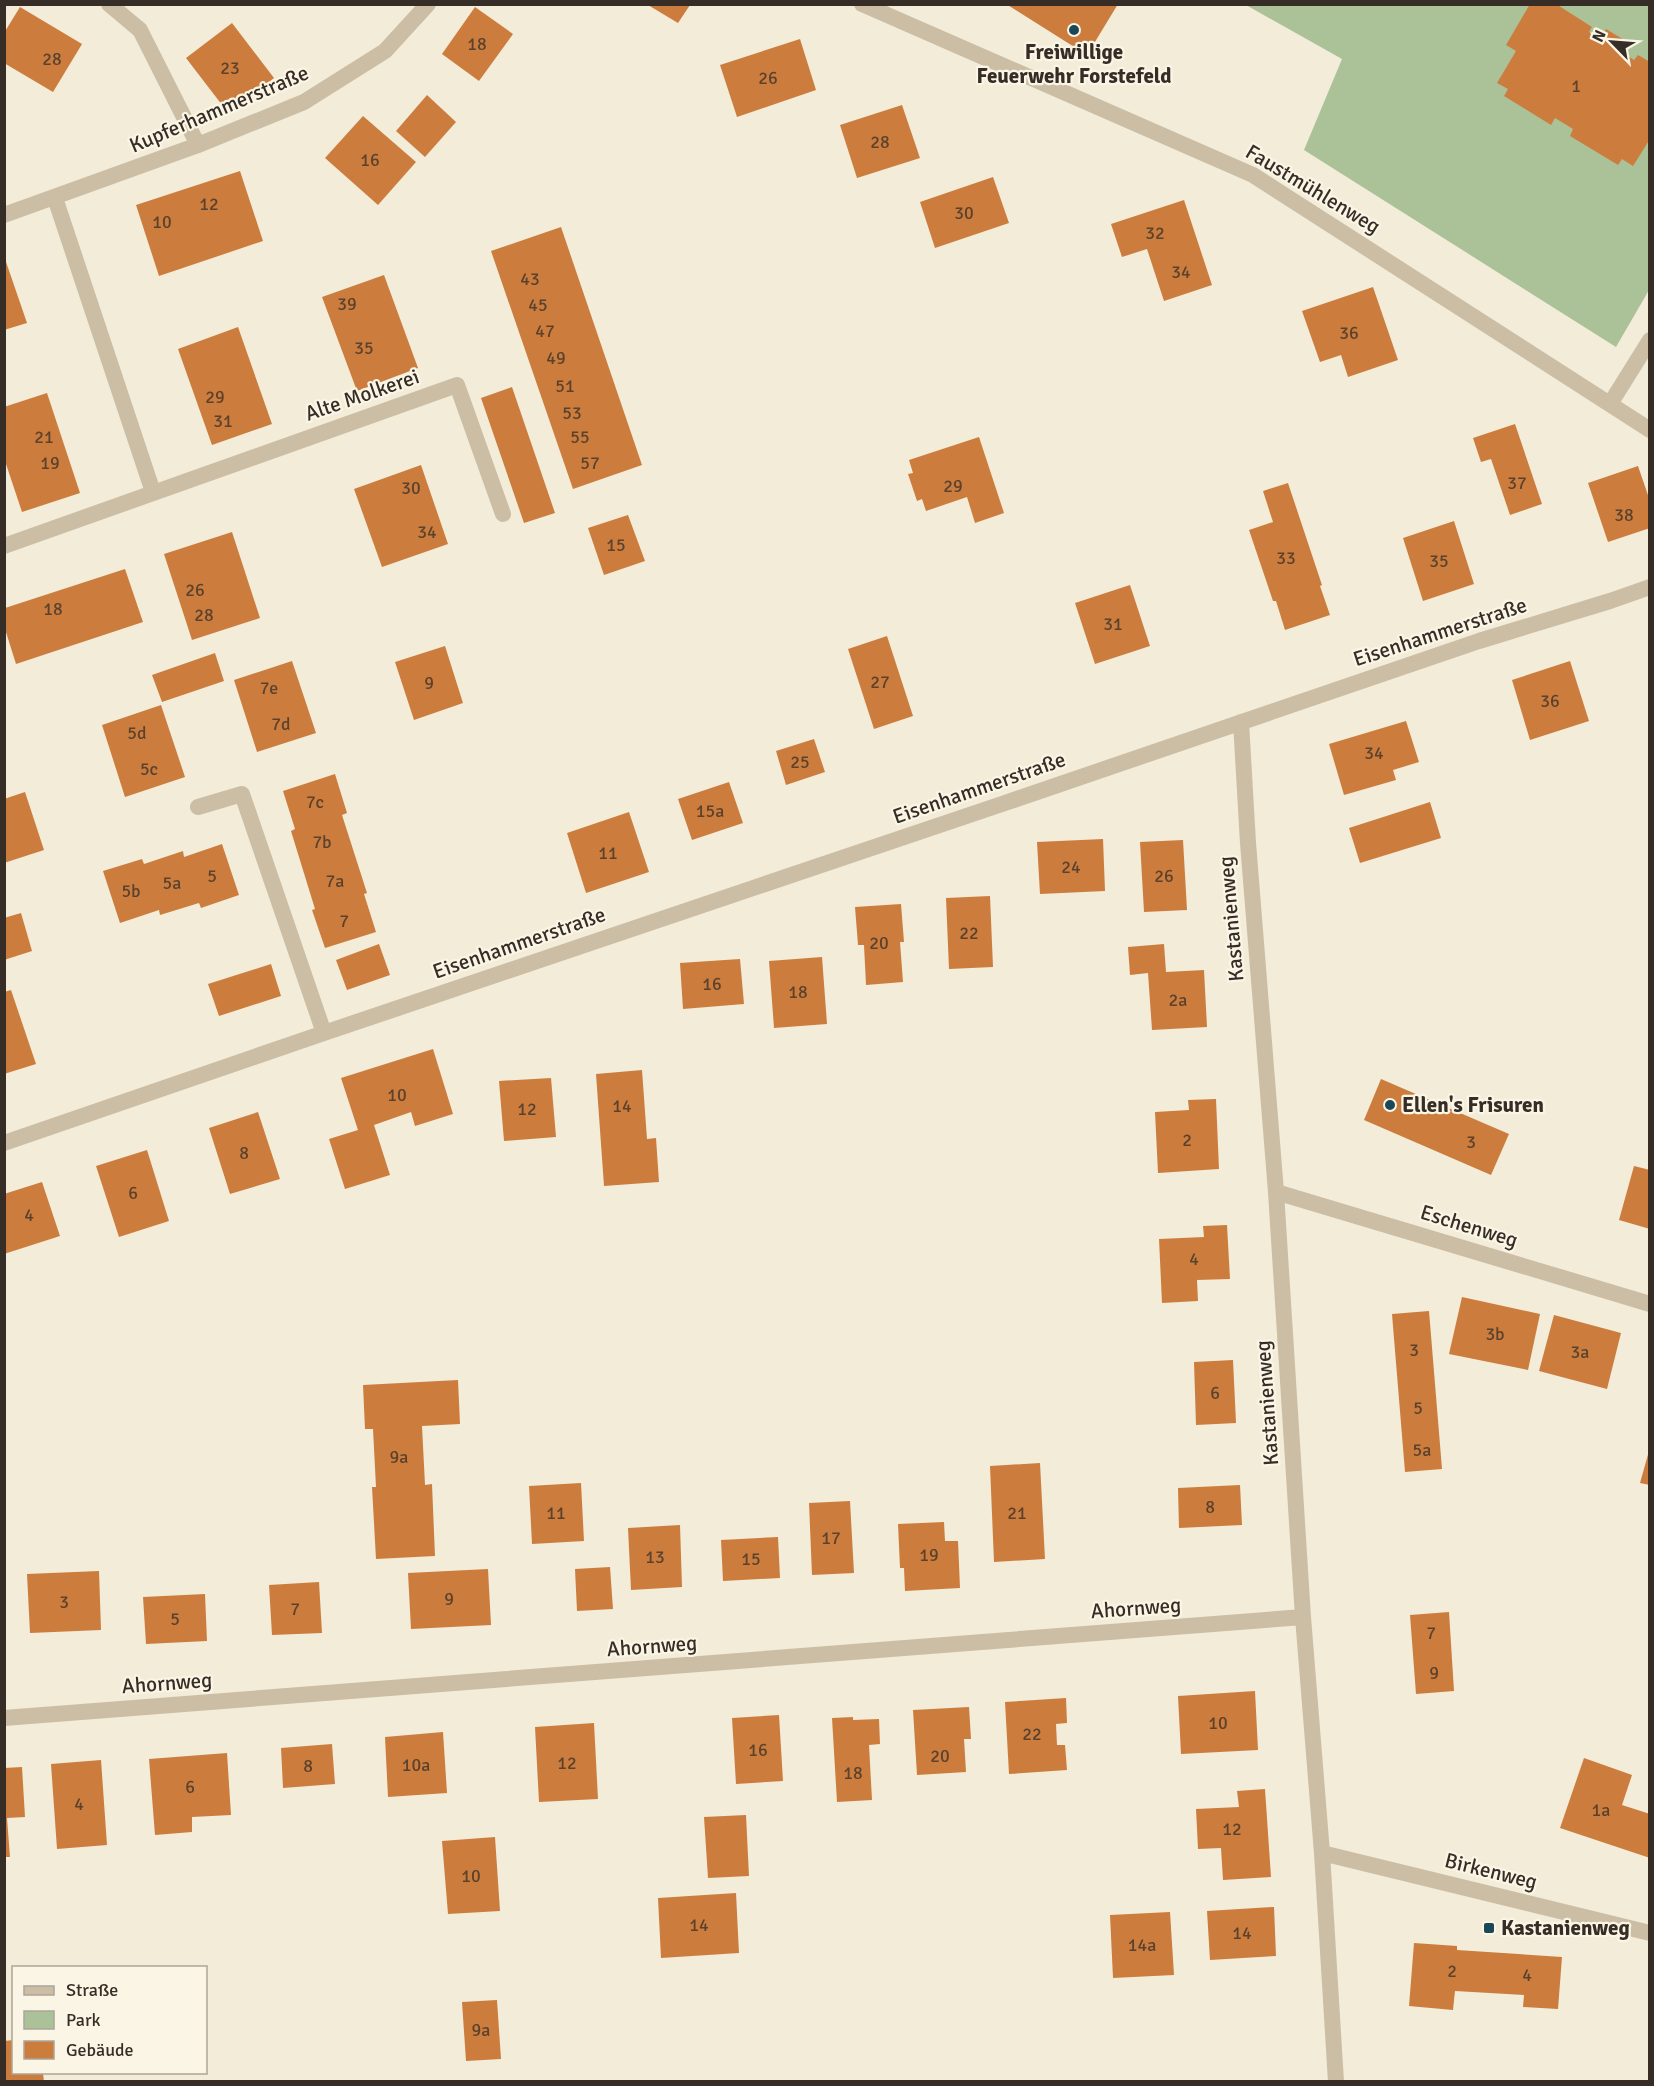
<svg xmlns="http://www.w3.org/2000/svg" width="1654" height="2086" font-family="Signika,sans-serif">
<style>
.green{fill:#abc298}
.building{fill:#cc7d3e}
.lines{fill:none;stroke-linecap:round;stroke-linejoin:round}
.minor{stroke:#cbbea4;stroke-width:16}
.poi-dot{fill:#1a4859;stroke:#faf5e5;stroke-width:2}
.labels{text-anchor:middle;stroke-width:4.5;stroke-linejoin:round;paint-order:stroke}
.number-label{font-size:18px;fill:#5c422c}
.poi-label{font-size:21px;font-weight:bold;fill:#362e26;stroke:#faf5e5;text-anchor:start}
.street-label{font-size:21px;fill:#362e26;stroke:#faf5e5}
</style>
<rect width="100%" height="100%" fill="#f2ecd9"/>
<!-- green -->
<path class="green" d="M1246 5H1649V290L1616 347 1304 150 1342 59Z"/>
<!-- building -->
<path class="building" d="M1006 4H1118L1087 55Z
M1530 4 1543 6 1544 4H1556L1592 27 1589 32 1600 39 1606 29 1631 44 1625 54 1634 60 1638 55 1650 62V139L1633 166 1622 159 1618 165 1570 136 1573 129 1555 118 1551 125 1504 96 1508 89 1497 83 1516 51 1506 45Z
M648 5H690L678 23Z
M20 7 82 44 53 92 4 63V33Z
M475 7 513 34 479 81 442 54Z
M232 23 274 78 229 114 186 58Z
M800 39 816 90 737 117 720 65Z
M427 95 456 122 425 157 396 131Z
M902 105 920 158 857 178 840 125Z
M363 116 416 162 378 205 325 158Z
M240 171 263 241 159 276 136 205Z
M993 177 1009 223 935 248 920 202Z
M1184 200 1212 285 1164 301 1147 249 1122 257 1111 224Z
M561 227 642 465 573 489 491 251Z
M4 256 27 323 4 330Z
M384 275 418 368 357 391 322 297Z
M1373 287 1398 360 1348 377 1341 355 1320 362 1302 311Z
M238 327 272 424 212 445 178 349Z
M512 387 555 513 524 523 481 398Z
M47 393 80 493 22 512 4 458V407Z
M1515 424 1542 504 1510 515 1491 459 1481 462 1473 438Z
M979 437 1004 513 975 523 967 497 926 511 922 499 917 501 908 474 913 473 909 460Z
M421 465 448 544 382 567 354 489Z
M1638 466 1650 501V528L1608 542 1588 483Z
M1288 483 1322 585 1320 586 1330 615 1285 630 1276 601H1273L1249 530 1273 522 1263 491Z
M628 515 645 561 604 575 588 528Z
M1454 521 1474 584 1423 601 1403 538Z
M232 532 260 618 192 640 164 554Z
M125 569 143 622 16 664 5 629V608Z
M1130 585 1150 646 1095 664 1075 603Z
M887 636 913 716 874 729 848 649Z
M445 646 463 703 414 720 395 662Z
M215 653 224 681 162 702 152 675Z
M292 661 316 733 257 752 234 680Z
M1570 661 1589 721 1530 740 1512 680Z
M161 705 185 777 125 797 102 725Z
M1406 721 1419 762 1393 770 1396 780 1344 795 1329 744Z
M814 739 825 772 786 785 776 751Z
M335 774 347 813 342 815 367 893 364 894 376 932 325 948 312 910 315 909 291 831 295 829 283 791Z
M729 782 743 823 692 840 678 799Z
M25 792 44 850 4 863V799Z
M1430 802 1441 838 1360 863 1349 828Z
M629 812 649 872 586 893 567 833Z
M1103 839 1105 891 1040 894 1037 842Z
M1183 840 1187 910 1144 912 1140 842Z
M222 844 239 895 201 908 199 903 160 915 159 910 120 923 103 871 142 859 144 864 183 851 184 857Z
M990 896 993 967 949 969 946 898Z
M901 904 904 942H900L903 982 866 985 864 945H858L855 907Z
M21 913 32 951 4 960V918Z
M379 944 390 975 347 990 336 960Z
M1164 944 1166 972 1204 970 1207 1027 1152 1030 1148 973 1130 975 1128 947Z
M822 957 827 1024 774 1028 769 961Z
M740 959 744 1004 683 1009 680 963Z
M271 964 281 996 219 1016 208 984Z
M11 990 36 1064 4 1074V992Z
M433 1049 453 1114 415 1126 411 1112 374 1125 390 1175 345 1189 329 1139 358 1130 341 1078Z
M642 1070 647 1139 656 1138 659 1182 604 1186 596 1074Z
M551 1078 556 1137 504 1141 499 1081Z
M1381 1079 1509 1134 1491 1175 1364 1120Z
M1216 1099 1219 1169 1158 1173 1155 1112 1189 1110 1188 1100Z
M258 1112 280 1179 230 1194 209 1128Z
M147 1150 169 1221 119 1237 96 1166Z
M1634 1166 1650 1170V1229L1619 1220Z
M42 1182 60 1236 4 1254V1194Z
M1227 1225 1230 1279 1197 1280 1198 1301 1162 1303 1159 1239 1204 1237 1203 1226Z
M1462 1297 1540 1314 1528 1370 1449 1354Z
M1429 1311 1442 1469 1405 1472 1392 1314Z
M1554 1315 1621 1333 1607 1389 1539 1371Z
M1233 1360 1236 1423 1196 1425 1194 1362Z
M458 1380 460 1424 422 1426 425 1485 432 1484 435 1556 376 1559 372 1487H376L373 1429H365L363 1385Z
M1649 1451H1650V1485L1640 1483Z
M1040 1463 1045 1559 994 1562 990 1466Z
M581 1483 584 1541 532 1544 529 1486Z
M1240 1485 1242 1525 1179 1528 1178 1488Z
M850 1501 854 1573 812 1575 809 1503Z
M944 1522 945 1541H958L960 1588 905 1591 904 1568H900L898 1524Z
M680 1525 682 1587 631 1590 628 1528Z
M778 1537 780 1578 723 1581 721 1540Z
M610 1567 613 1609 577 1611 575 1569Z
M488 1569 491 1625 411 1629 408 1573Z
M99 1571 101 1630 30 1633 27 1574Z
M319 1582 322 1633 272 1635 269 1585Z
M205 1594 207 1641 146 1644 143 1597Z
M1449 1612 1454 1691 1416 1694 1410 1615Z
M1255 1691 1258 1750 1181 1754 1178 1696Z
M1066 1698 1067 1723 1056 1724 1057 1745H1065L1067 1770 1009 1774 1005 1702Z
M969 1707 971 1739H964L966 1772 917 1775 913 1710Z
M779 1715 783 1781 736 1784 732 1718Z
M853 1717V1720L879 1719 880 1744 869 1745 872 1800 837 1802 832 1718Z
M594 1723 598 1799 539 1802 535 1727Z
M443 1732 447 1793 388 1797 385 1737Z
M332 1744 335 1784 283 1788 281 1748Z
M227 1753 231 1815 192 1817V1832L155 1835 149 1759Z
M1584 1758 1632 1775 1622 1805 1650 1814V1858L1560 1828Z
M101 1760 107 1845 57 1849 51 1764Z
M22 1767 25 1817 7 1818 10 1857H4V1768Z
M1265 1789 1271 1877 1223 1880 1221 1848 1198 1849 1196 1809 1239 1807 1237 1791Z
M746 1815 749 1876 708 1878 704 1817Z
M495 1837 500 1911 448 1914 442 1841Z
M736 1893 739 1953 661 1958 658 1898Z
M1274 1907 1276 1956 1210 1960 1207 1911Z
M1170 1912 1174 1975 1113 1978 1110 1915Z
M1414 1943 1457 1946V1950L1562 1957 1558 2009 1523 2007 1524 1995 1455 1991 1453 2010 1409 2006Z
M497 2000 501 2059 466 2061 462 2002Z
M14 2040V2073H43L44 2082 4 2081V2041Z"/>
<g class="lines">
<!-- minor -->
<path class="minor" d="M109 4 140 30 198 145
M862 4 1253 175 1650 430
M55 198 153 492
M4 215 198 145 304 102 385 51 428 4
M1610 404 1650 340
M4 546 457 385 503 514
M1241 722 1248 843 1276 1192 1303 1617 1322 1853 1336 2082
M198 807 242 794 324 1033
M4 1143 324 1033 1002 804 1479 641 1610 601 1650 587
M1276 1192 1650 1304
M4 1718 1303 1617
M1322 1853 1650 1933"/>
</g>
<!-- markers -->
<g class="poi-dot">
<circle cx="1074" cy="30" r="6"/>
<circle cx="1390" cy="1105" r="6"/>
<rect x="1483" y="1922" width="12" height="12" rx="3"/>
</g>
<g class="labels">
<!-- number labels -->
<g class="number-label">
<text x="477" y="50">18</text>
<text x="52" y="65">28</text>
<text x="230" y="74">23</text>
<text x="768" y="84">26</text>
<text x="1576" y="92">1</text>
<text x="880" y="148">28</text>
<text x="370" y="166">16</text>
<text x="209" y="210">12</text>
<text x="964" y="219">30</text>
<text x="162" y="228">10</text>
<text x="1155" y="239">32</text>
<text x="1181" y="278">34</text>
<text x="530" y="285">43</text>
<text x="347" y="310">39</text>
<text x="538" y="311">45</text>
<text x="545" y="337">47</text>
<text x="1349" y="339">36</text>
<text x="364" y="354">35</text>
<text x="556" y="364">49</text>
<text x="565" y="392">51</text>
<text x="215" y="403">29</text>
<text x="572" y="419">53</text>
<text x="223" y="427">31</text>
<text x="44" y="443">21</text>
<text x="580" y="443">55</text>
<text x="50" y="469">19</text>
<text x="590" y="469">57</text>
<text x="1517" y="489">37</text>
<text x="953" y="492">29</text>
<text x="411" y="494">30</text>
<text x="1624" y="521">38</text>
<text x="427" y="538">34</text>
<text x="616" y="551">15</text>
<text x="1286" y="564">33</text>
<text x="1439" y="567">35</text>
<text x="195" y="596">26</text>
<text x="53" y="615">18</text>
<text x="204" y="621">28</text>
<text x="1113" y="630">31</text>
<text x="880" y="688">27</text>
<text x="429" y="689">9</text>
<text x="269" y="694">7e</text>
<text x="1550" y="707">36</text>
<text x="281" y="730">7d</text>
<text x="137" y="739">5d</text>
<text x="1374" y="759">34</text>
<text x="800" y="768">25</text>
<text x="149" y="775">5c</text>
<text x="315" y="808">7c</text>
<text x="710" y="817">15a</text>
<text x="322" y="848">7b</text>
<text x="608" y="859">11</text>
<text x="1071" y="873">24</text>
<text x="212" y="882">5</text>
<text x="1164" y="882">26</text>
<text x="335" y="887">7a</text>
<text x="172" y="889">5a</text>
<text x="131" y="897">5b</text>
<text x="344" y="927">7</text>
<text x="969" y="939">22</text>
<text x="879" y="949">20</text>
<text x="712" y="990">16</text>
<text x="798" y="998">18</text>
<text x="1178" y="1006">2a</text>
<text x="397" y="1101">10</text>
<text x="622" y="1112">14</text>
<text x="527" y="1115">12</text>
<text x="1187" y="1146">2</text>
<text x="1471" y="1148">3</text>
<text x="244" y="1159">8</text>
<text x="133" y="1199">6</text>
<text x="29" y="1221">4</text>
<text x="1194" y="1265">4</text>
<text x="1495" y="1340">3b</text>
<text x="1414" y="1356">3</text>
<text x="1580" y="1358">3a</text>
<text x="1215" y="1399">6</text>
<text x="1418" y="1414">5</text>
<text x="1422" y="1456">5a</text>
<text x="399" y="1463">9a</text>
<text x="1210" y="1513">8</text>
<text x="556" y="1519">11</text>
<text x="1017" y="1519">21</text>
<text x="831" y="1544">17</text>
<text x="929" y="1561">19</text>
<text x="655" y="1563">13</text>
<text x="751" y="1565">15</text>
<text x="449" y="1605">9</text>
<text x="64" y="1608">3</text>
<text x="295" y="1615">7</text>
<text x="175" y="1625">5</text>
<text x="1431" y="1639">7</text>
<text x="1434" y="1679">9</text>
<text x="1218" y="1729">10</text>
<text x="1032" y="1740">22</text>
<text x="758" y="1756">16</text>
<text x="940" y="1762">20</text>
<text x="567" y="1769">12</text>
<text x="416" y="1771">10a</text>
<text x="308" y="1772">8</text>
<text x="853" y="1779">18</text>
<text x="190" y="1793">6</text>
<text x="79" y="1810">4</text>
<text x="1601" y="1816">1a</text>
<text x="1232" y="1835">12</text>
<text x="471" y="1882">10</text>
<text x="699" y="1931">14</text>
<text x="1242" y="1939">14</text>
<text x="1142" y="1951">14a</text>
<text x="1452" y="1977">2</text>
<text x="1527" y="1981">4</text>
<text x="481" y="2036">9a</text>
</g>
<!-- poi labels -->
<g class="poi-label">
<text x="1074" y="59" text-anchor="middle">Freiwillige<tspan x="1074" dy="24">Feuerwehr Forstefeld</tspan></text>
<text x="1402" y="1112">Ellen's Frisuren</text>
<text x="1501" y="1935">Kastanienweg</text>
</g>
<!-- street labels -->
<g class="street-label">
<text transform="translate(219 109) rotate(-23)" y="7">Kupferhammerstraße</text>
<text transform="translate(1313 189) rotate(31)" y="7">Faustmühlenweg</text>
<text transform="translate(362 395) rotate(-19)" y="7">Alte Molkerei</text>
<text transform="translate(1440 632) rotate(-18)" y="7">Eisenhammerstraße</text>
<text transform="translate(979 788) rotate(-19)" y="7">Eisenhammerstraße</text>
<text transform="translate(1231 919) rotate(-95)" y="7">Kastanienweg</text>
<text transform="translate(519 943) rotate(-19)" y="7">Eisenhammerstraße</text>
<text transform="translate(1469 1226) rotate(17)" y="7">Eschenweg</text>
<text transform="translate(1267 1403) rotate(-94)" y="7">Kastanienweg</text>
<text transform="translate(1136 1608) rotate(-4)" y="7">Ahornweg</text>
<text transform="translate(652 1646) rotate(-4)" y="7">Ahornweg</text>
<text transform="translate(167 1683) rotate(-4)" y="7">Ahornweg</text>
<text transform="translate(1491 1871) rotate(14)" y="7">Birkenweg</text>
</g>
</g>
<!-- border -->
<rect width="1654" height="2086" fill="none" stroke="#362e26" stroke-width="12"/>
<!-- legend -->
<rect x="12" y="1966" width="195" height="108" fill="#faf5e5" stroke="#aca599" stroke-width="1.5"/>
<rect x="24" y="1986" width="30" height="9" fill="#cbbea4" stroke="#aca599" stroke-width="1.5"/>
<text x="66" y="1996" font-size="18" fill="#362e26">Straße</text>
<rect x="24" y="2011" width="30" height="18" fill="#abc298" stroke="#aca599" stroke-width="1.5"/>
<text x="66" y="2026" font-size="18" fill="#362e26">Park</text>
<rect x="24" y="2041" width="30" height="18" fill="#cc7d3e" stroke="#aca599" stroke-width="1.5"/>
<text x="66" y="2056" font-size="18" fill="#362e26">Gebäude</text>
<!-- north arrow -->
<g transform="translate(1612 42) rotate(295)" stroke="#faf5e5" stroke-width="4.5" paint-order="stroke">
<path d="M0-4.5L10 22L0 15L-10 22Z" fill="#362e26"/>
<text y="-9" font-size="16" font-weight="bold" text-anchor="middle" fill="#362e26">N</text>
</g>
</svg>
